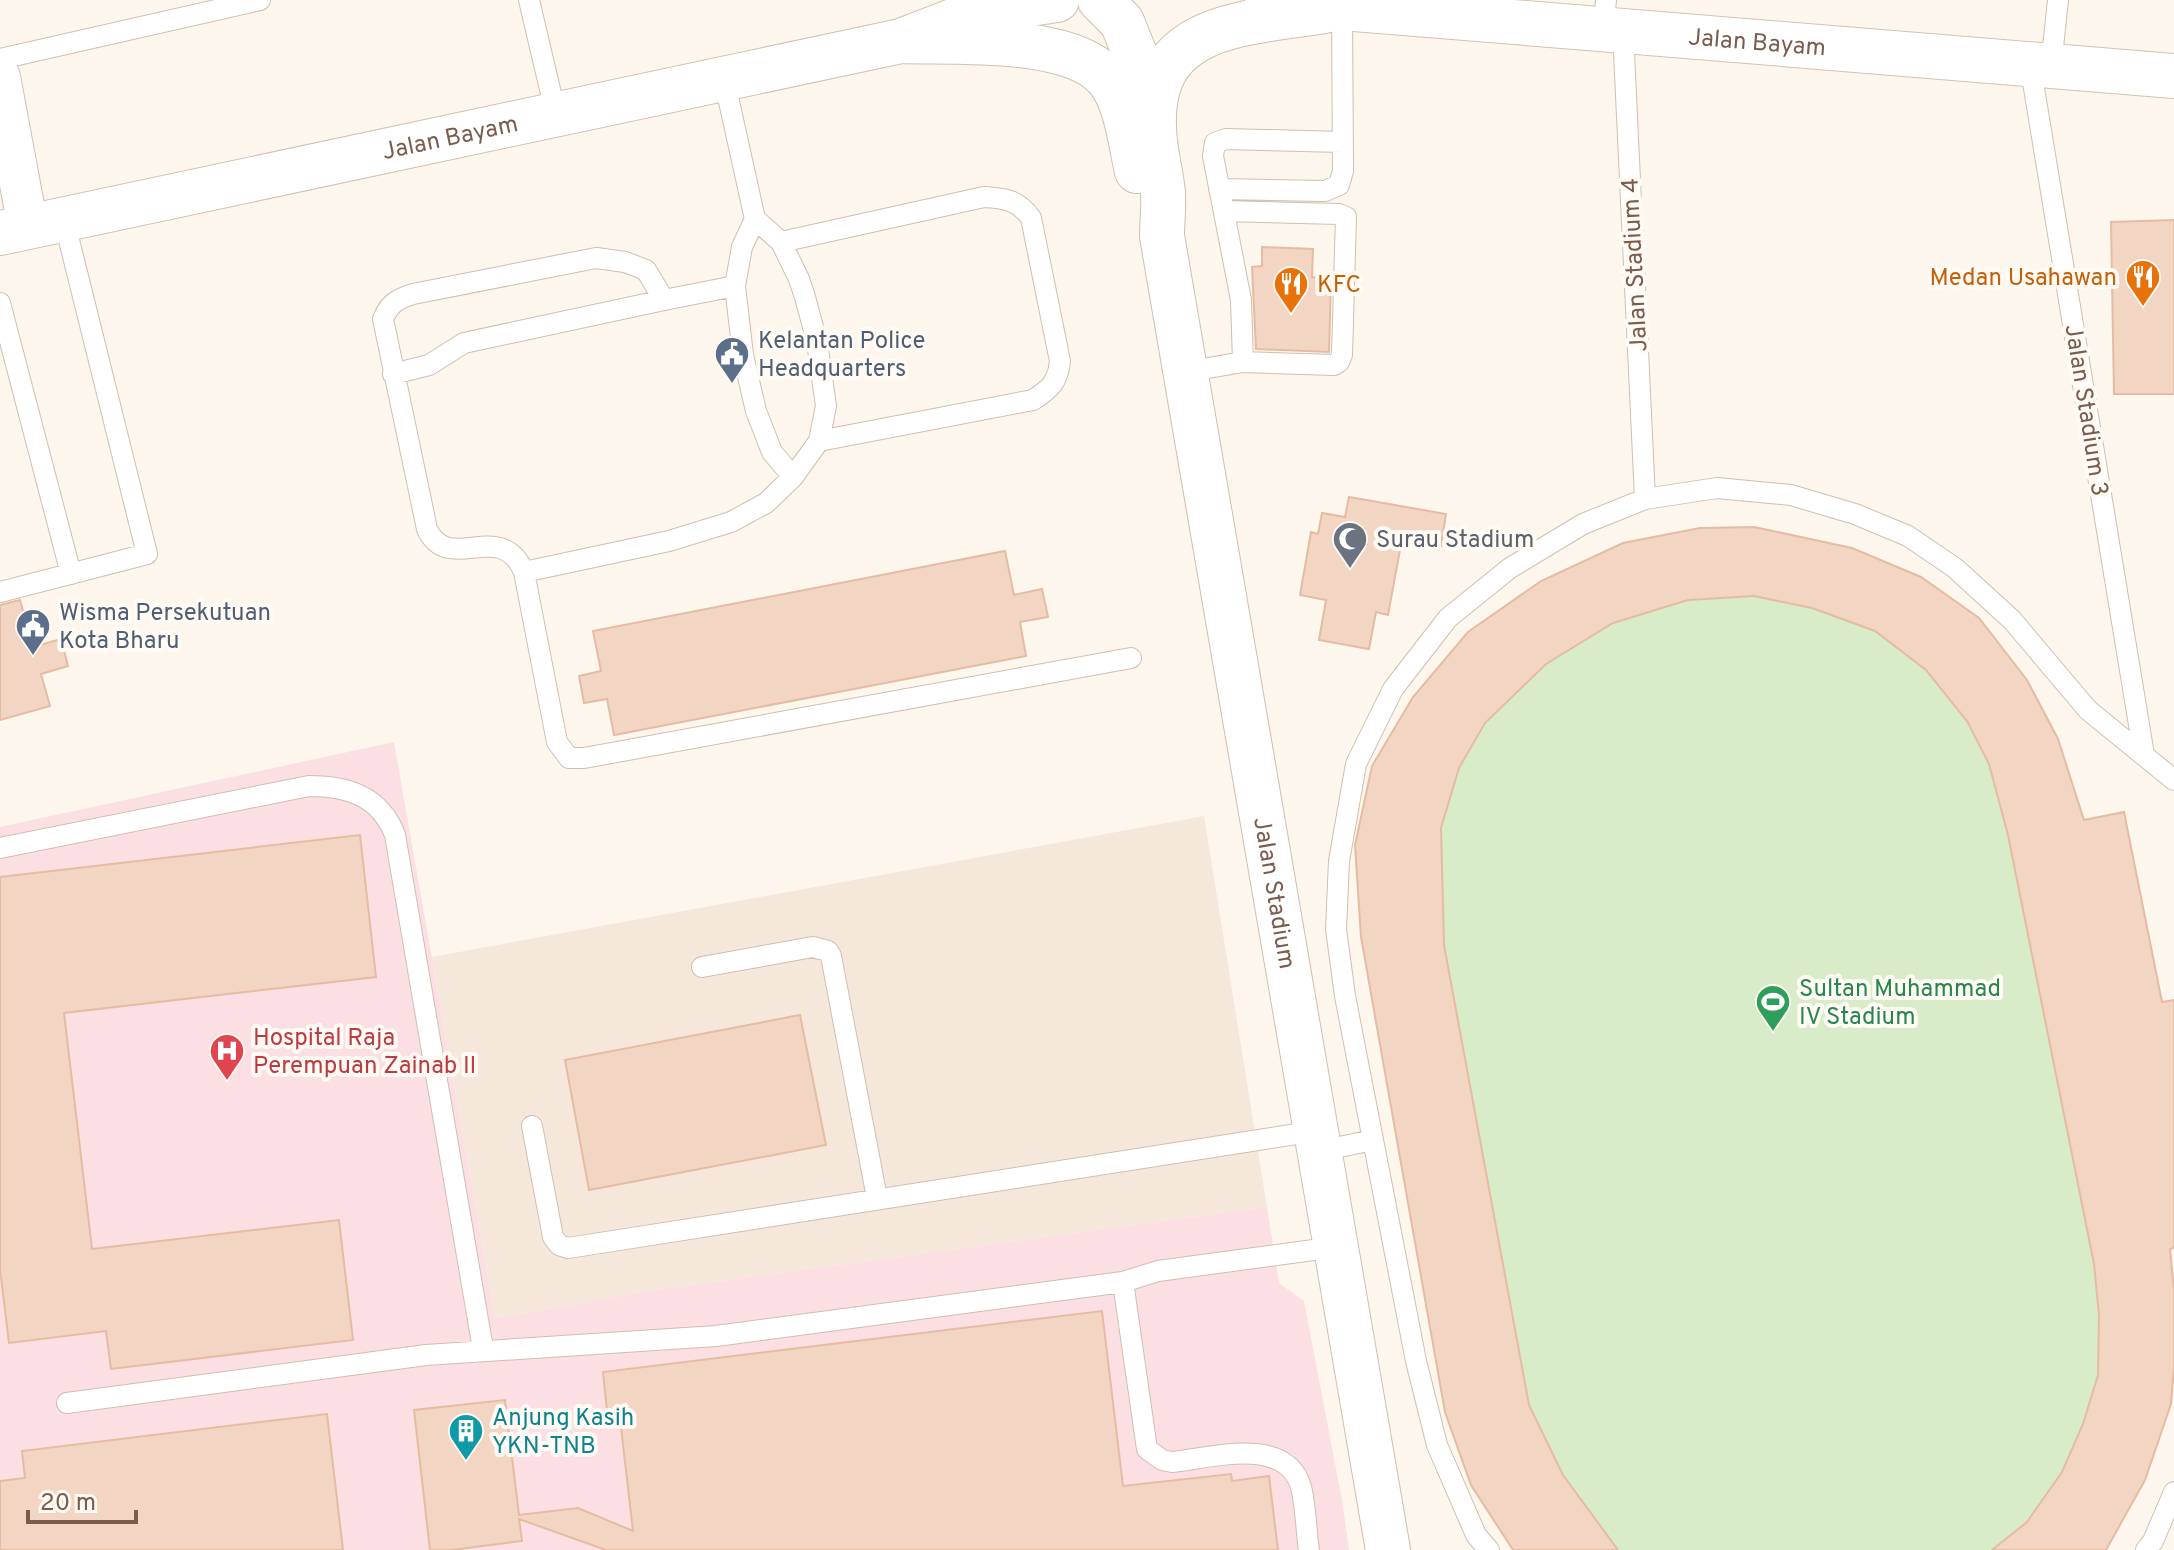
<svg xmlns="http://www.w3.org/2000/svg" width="2174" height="1550" font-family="Overpass,sans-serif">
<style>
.residential{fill:#f5e8da}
.medical{fill:#fbdfe3}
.green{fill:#d8ecc9}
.building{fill:#f3d5c3;stroke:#e6bba3;stroke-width:2}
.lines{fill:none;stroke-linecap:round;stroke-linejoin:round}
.service-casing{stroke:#d1beb0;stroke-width:22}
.minor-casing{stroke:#d1beb0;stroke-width:42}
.tertiary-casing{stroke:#d1beb0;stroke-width:46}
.secondary-casing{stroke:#d6c0b0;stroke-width:46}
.service{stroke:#fff;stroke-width:20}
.minor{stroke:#fff;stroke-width:40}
.tertiary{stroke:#fff;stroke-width:44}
.secondary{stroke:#fff;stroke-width:44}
.labels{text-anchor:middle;stroke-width:8;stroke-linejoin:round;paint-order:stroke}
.street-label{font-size:24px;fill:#7a5c4d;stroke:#fffaf3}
.food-label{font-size:24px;fill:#c56008;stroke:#fffaf3;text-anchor:end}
.service-label{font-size:24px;fill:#4e5e75;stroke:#fffaf3;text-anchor:start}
.worship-label{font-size:24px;fill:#5b616d;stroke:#fffaf3;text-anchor:start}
.leisure-label{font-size:24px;fill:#27864d;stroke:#fffaf3;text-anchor:start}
.health-label{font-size:24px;fill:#be3a42;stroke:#fffaf3;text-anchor:start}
.culture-label{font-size:24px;fill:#0d838f;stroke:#fffaf3;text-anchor:start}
</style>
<rect width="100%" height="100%" fill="#fdf6ec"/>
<!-- residential -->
<path class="residential" d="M1204 816 1267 1207 662 1289 495 1318 432 957Z"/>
<!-- medical -->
<path class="medical" d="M394 742 495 1318 662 1289 1267 1207 1279 1283 1304 1301 1342 1500 1349 1550H0V827Z"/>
<!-- green -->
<path class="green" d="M1754 527 1852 548 1921 577 1979 618 2027 680 2058 739 2084 820 2124 812 2174 1063V1248L2170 1249 2174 1290 2171 1404 2145 1480 2106 1550H1513L1471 1485 1445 1412 1361 937 1355 845 1468 632 1541 581 1623 543 1700 528Z"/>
<!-- building -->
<path class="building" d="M2174 220V394H2114L2111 222Z
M1262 247 1313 249 1312 277 1331 279 1329 352 1256 349 1252 267 1262 266Z
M1349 497 1446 514 1441 546 1402 539 1388 615 1376 612 1369 649 1319 640 1326 600 1300 595 1311 532 1318 534 1322 513 1345 517Z
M1754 527 1852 548 1921 577 1979 618 2027 680 2058 739 2084 820 2124 812 2162 1002 2174 1000V1248L2170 1249 2174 1290V1366L2171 1404 2145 1480 2106 1550H1992L2027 1522 2062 1472 2083 1424 2098 1375 2099 1315 2094 1264 2008 835 1989 764 1967 721 1926 670 1875 631 1812 608 1754 596 1688 600 1613 623 1546 664 1485 723 1459 768 1441 828 1444 945 1529 1405 1563 1475 1618 1550H1513L1471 1485 1445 1412 1361 937 1355 845 1372 766 1413 697 1468 632 1541 581 1623 543 1700 528Z
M1005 551 1014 595 1042 589 1048 617 1020 622 1026 656 614 735 607 699 584 703 579 676 601 671 593 631Z
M20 600 33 647 61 639 68 666 41 674 50 706 0 720V605Z
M360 835 376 977 64 1013 92 1249 339 1220 353 1340 111 1369 106 1331 9 1343 0 1269V877Z
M800 1015 826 1145 589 1190 565 1060Z
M1102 1311 1123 1486 1231 1474 1232 1481 1269 1476 1278 1550H606L519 1519 522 1541 452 1550H430L414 1410 505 1400 519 1515 578 1508 633 1531 619 1410 607 1411 603 1372Z
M327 1414 343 1550H0V1481L25 1478 22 1451Z"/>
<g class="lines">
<defs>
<path id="service" d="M529 0 556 115
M1603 30 1606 0
M1623 31 1645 499
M0 59 260 0
M2030 64 2144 755
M2051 66 2058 0
M724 79 755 219 742 247 735 286 743 355 756 411 772 452 793 477
M1219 189 1325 191 1339 185 1343 171 1342 8
M781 242 984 197C1005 198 1018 200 1031 218L1060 361C1058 382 1050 389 1033 400L819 441
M735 286 664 300 646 270 625 262 596 258 413 294C397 299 389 304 383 319L427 529C449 576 500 517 524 572L557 742 569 758H584L1131 658
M0 303 71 574
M1243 362 1241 300 1213 156 1215 143 1226 139 1343 142
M1185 372 1243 362 1334 365 1339 362 1342 355 1346 217 1339 214 1224 211
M393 374 429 365 464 343 664 300
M524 572 669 541 731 522 766 503 793 477 819 441 826 406 817 342 805 297 799 279 781 242 755 219
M0 592 147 554 64 220
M0 848 309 786C348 786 380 796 395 835L483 1349
M702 967 813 947 828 951 831 956 877 1198
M532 1126 553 1237 559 1245 568 1248 1316 1131
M1320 1151 1373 1140
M1123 1282 1147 1449 1162 1460 1172 1462C1211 1458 1286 1435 1301 1487 1306 1507 1306 1530 1309 1550
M67 1403 426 1355 716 1336 1123 1282 1158 1271 1336 1247
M1489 1550 1476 1535 1437 1445 1416 1361 1345 996 1336 929 1339 861 1356 764 1393 689 1448 618 1510 568 1583 524 1645 499 1717 488 1791 495 1855 514 1908 536 1955 568 2012 620 2088 710 2174 780
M2146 1550 2153 1541 2174 1492"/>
<path id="minor" d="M0 77 28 227"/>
<g id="tertiary">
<path d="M1100 0 1122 22 1136 57 1150 114"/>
<path id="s1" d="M1324 11C1247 24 1150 22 1154 126 1154 149 1161 171 1163 193 1164 207 1162 222 1162 236L1388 1550"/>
<path d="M901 41C956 43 1070 35 1107 78 1127 102 1130 142 1137 171"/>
</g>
<g id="secondary">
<path id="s2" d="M1267 0 1342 8 2174 76"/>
<path id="s3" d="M0 233 901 41 976 12 1057 0"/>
</g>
</defs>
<!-- service casing -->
<use href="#service" class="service-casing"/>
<!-- minor casing -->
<use href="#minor" class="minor-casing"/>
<!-- tertiary casing -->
<use href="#tertiary" class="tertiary-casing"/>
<!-- secondary casing -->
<use href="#secondary" class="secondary-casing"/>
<!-- service -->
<use href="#service" class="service"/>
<!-- minor -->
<use href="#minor" class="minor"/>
<!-- tertiary -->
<use href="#tertiary" class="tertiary"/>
<!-- secondary -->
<use href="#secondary" class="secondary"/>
</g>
<!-- icons -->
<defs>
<symbol id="restaurant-pin" viewBox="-11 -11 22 30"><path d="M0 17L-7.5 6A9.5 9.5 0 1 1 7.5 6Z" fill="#e8710a" stroke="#fffaf3"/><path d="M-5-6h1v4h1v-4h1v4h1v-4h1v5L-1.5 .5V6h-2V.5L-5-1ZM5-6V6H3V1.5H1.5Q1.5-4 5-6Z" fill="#fff"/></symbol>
<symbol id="civic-pin" viewBox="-11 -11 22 30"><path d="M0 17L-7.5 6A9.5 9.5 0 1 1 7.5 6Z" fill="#5c6f8a" stroke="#fffaf3"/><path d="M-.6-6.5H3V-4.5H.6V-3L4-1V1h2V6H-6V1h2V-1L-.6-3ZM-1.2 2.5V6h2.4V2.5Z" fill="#fff"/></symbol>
<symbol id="mosque-pin" viewBox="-11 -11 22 30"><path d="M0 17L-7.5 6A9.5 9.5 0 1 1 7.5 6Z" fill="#6b7280" stroke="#fffaf3"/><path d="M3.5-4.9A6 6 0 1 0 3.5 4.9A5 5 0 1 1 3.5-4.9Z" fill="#fff"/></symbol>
<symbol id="stadium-pin" viewBox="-11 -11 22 30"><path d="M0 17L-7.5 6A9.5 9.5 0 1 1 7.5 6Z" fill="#2e9e5b" stroke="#fffaf3"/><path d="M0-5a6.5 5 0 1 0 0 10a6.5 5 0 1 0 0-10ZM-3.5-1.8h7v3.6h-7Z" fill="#fff"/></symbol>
<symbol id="hospital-pin" viewBox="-11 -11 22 30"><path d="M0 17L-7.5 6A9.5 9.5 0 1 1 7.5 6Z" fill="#e0444e" stroke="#fffaf3"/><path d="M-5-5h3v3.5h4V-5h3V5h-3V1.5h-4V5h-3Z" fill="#fff"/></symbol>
<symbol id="building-pin" viewBox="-11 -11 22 30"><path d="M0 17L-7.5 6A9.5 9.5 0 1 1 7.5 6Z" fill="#0f9aa8" stroke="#fffaf3"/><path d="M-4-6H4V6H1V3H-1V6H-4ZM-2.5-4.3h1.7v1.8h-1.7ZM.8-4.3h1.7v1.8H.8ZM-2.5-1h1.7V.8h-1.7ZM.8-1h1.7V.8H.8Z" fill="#fff"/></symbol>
</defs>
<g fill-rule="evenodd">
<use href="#restaurant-pin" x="2123" y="257" width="40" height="54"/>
<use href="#restaurant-pin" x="1271" y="264" width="40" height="54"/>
<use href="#civic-pin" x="712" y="334" width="40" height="54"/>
<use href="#mosque-pin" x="1330" y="519" width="40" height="54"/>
<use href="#civic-pin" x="13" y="606" width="40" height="54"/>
<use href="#stadium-pin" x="1753" y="982" width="40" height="54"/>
<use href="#hospital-pin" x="207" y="1031" width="40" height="54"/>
<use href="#building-pin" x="446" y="1411" width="40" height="54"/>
</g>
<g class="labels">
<!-- street labels -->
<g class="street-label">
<text dy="8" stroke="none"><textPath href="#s2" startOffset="492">Jalan Bayam</textPath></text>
<text dy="8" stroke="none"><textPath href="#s3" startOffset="460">Jalan Bayam</textPath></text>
<text transform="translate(1634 265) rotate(-93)" y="8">Jalan Stadium 4</text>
<text transform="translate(2087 410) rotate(81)" y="8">Jalan Stadium 3</text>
<text dy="8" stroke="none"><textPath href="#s1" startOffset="1010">Jalan Stadium</textPath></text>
</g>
<!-- food labels -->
<g class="food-label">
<text x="2117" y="285">Medan Usahawan</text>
<text x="1317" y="292" text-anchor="start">KFC</text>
</g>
<!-- service labels -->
<g class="service-label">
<text x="758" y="348">Kelantan Police<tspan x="758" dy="28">Headquarters</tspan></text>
<text x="59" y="620">Wisma Persekutuan<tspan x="59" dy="28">Kota Bharu</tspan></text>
</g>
<!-- worship labels -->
<g class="worship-label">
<text x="1376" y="547">Surau Stadium</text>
</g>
<!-- leisure labels -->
<g class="leisure-label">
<text x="1799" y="996">Sultan Muhammad<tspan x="1799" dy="28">IV Stadium</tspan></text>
</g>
<!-- health labels -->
<g class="health-label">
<text x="253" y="1045">Hospital Raja<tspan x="253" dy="28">Perempuan Zainab II</tspan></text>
</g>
<!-- culture labels -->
<g class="culture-label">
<text x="492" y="1425">Anjung Kasih<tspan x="492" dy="28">YKN-TNB</tspan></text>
</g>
</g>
<!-- scale -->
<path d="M28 1510v12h108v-12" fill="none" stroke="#7a5c4d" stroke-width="4"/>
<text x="40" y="1510" font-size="24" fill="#7a5c4d" stroke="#fffaf3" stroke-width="6" paint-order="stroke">20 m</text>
</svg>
